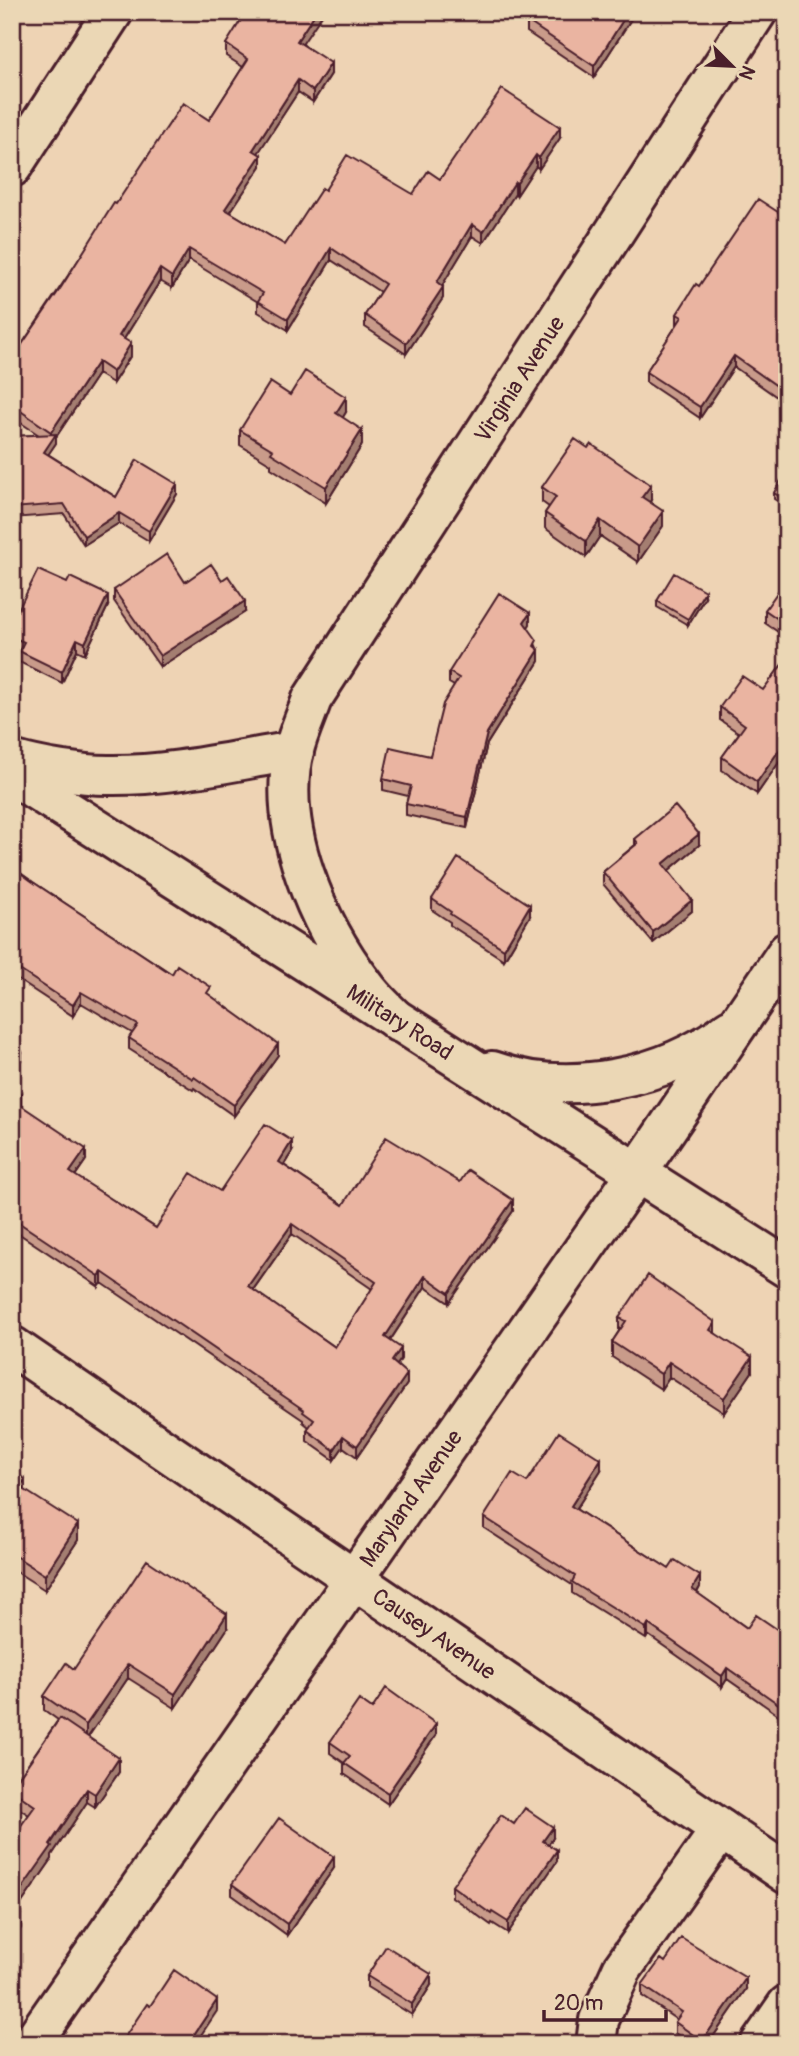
<svg xmlns="http://www.w3.org/2000/svg" width="799" height="2056" font-family="Pangolin,sans-serif">
<style>
.lines{fill:none;stroke-linecap:round;stroke-linejoin:round}
.minor-casing{stroke:#4a1f2b;stroke-width:44}
.minor{stroke:#ebd7b5;stroke-width:38}
.wall{fill:#c99b8a;stroke:#4a1f2b;stroke-width:2;fill-rule:evenodd}
.shaded-wall{fill:#a47e71;stroke:#4a1f2b;stroke-width:2}
.building{fill:#eab4a1;stroke:#4a1f2b;stroke-width:2;fill-rule:evenodd}
.labels{text-anchor:middle;stroke-width:5;stroke-linejoin:round;paint-order:stroke}
.street-label{font-size:23px;fill:#4a1f2b;stroke:#ebd7b5}
</style>
<rect width="100%" height="100%" fill="#eed3b4"/>
<filter id="ink" filterUnits="userSpaceOnUse"><feTurbulence type="fractalNoise" baseFrequency=".0143" numOctaves="2"/><feDisplacementMap in="SourceGraphic" scale="14" xChannelSelector="R" yChannelSelector="G"/><feConvolveMatrix kernelMatrix="1 2 1 2 8 2 1 2 1" color-interpolation-filters="sRGB"/></filter>
<g filter="url(#ink)">
<g class="lines">
<defs>
<g id="minor">
<path d="M12 167 113 12"/>
<path d="M12 760C39 768 80 775 108 775 170 776 232 761 294 751"/>
<path id="s1" d="M12 775 787 1268"/>
<path id="s2" d="M398 1022C387 1010 374 999 365 986 318 925 275 828 294 750 298 733 306 716 312 699L757 12"/>
<path d="M492 1071C570 1098 665 1078 730 1029"/>
<path id="s3" d="M12 1346 787 1874"/>
<path id="s4" d="M31 2044 636 1174 787 952"/>
<path d="M596 2044 599 2020 622 1969 721 1829"/>
<path d="M760 2044 787 2005"/>
</g>
</defs>
<!-- minor casing -->
<use href="#minor" class="minor-casing"/>
<!-- minor -->
<use href="#minor" class="minor"/>
</g>
<!-- wall -->
<path class="wall" d="M633 12V16L594 77 527 32V21Z
M226 44H303L331 74 313 102 298 92 258 153 261 166 230 212 285 245 325 190 413 194 440 179 560 138 539 169 536 166 517 195 515 194 483 243 472 236 442 285 443 298 406 354 365 327V315L380 292 331 260 288 330 258 312V302L189 260 172 288 160 281 124 339 131 355 113 383 98 374 56 437V443L48 454 116 497 177 494 149 541 119 523 84 545 64 514 12 518V436L39 435 12 417V359L116 204 209 120 243 67 226 56Z
M787 218V404L734 367 700 418 646 382V372L677 325V314L699 286Z
M290 395 346 412 342 418 362 445 326 503 271 468V464L240 445V430Z
M787 470V507L774 499V493Z
M542 487 651 500 650 502 663 526 638 562 600 536 586 557 545 528V513L549 507 542 502Z
M185 582 245 612 160 667 114 601V590Z
M787 586V638L765 623V610Z
M705 597 688 625 657 607V601Z
M108 606 85 654 77 650 62 683 19 662V651L12 648V622Z
M530 624 528 627 537 648 539 661 487 744 467 828 406 815V804L408 796 383 790V779L430 756 454 686 449 683V672Z
M787 658V762L782 758 757 794 722 770V757L739 733 720 720V707L763 690Z
M635 839 699 845 668 871 692 911 653 943 603 884V872L635 845Z
M12 867 33 882 172 974 211 996 278 1055 234 1116 194 1088 193 1090 129 1049V1038L132 1033 81 1003 73 1016 12 976Z
M432 899 530 916 504 960 450 925V922L432 910Z
M12 1088 21 1105 86 1160 75 1176 156 1228 220 1191 292 1152 284 1165 343 1205 460 1182 513 1211 449 1303 425 1287 390 1341 401 1359 397 1365 407 1384 357 1457 343 1447 334 1460 307 1441V1430L309 1427 303 1422V1420L102 1283 99 1287 12 1229ZM292 1234 372 1289 335 1347 253 1290Z
M619 1318 715 1333 752 1372 724 1413 669 1377 661 1389 612 1357V1342L619 1331Z
M601 1470 576 1509 669 1569 700 1587 697 1593 747 1628 787 1636V1664L783 1670 787 1673V1721L727 1679 722 1687 648 1635 646 1639 572 1593V1585L484 1528V1517L527 1482Z
M12 1471 25 1490 78 1540 45 1590 12 1569Z
M227 1629 175 1708 128 1678 88 1737 119 1772 95 1807 87 1802 52 1855V1859L21 1904V1928L12 1942V1838L29 1815 12 1804V1787L58 1720 44 1710V1696L74 1669Z
M372 1709 436 1735 388 1804 344 1774V1763L330 1753V1742Z
M514 1824 553 1838 548 1844 557 1861 508 1933 492 1923 491 1925 452 1897V1886Z
M334 1868 287 1935 232 1895V1884Z
M665 1962 746 1989 708 2044H690L675 2033V2022L677 2020 642 1996V1985Z
M367 1976 431 1985 412 2015 367 1987Z"/>
<!-- shaded-wall -->
<path class="shaded-wall" d="M316 12H324L297 52V41Z
M628 12H633V16L594 77V66Z
M331 63V74L313 102V91Z
M298 80V92L253 161V150Z
M560 127V138L539 169V158Z
M261 155V166L225 220V209Z
M536 155V166L517 195V183Z
M515 182V194L483 243V232Z
M472 224V236L437 294V282Z
M331 248V260L288 330V319Z
M189 249V260L172 288V277Z
M160 269V281L119 347V336Z
M443 287V298L406 354V343Z
M131 343V355L113 383V372Z
M734 356V367L700 418V407Z
M98 362V374L56 437V443L44 461V452L51 440V432Z
M346 397V412L336 429V413Z
M362 430V445L326 503V487Z
M177 484V494L149 541V531Z
M651 485V500L642 512V497Z
M663 511V526L638 562V547Z
M119 513V523L84 545V536Z
M600 520V536L586 557V541Z
M705 591V597L688 625V619Z
M108 595V606L85 654V643Z
M245 601V612L160 667V656Z
M530 613V624L524 633V622Z
M77 639V650L62 683V672Z
M539 650V661L487 744 467 828V817L487 733Z
M782 746V758L757 794V782Z
M699 834V845L663 875V864Z
M692 900V911L653 943V932Z
M530 905V916L504 960V949Z
M81 992V1003L73 1016V1005Z
M278 1044V1055L234 1116V1105Z
M22 1053V1059L12 1072V1066Z
M21 1094V1105L16 1113V1102Z
M292 1141V1152L279 1172V1162Z
M86 1149V1160L70 1183V1172Z
M513 1200V1211L449 1303V1293Z
M292 1224V1234L248 1297V1286Z
M102 1272V1283L99 1287V1276Z
M425 1276V1287L385 1348V1337Z
M715 1322V1337L710 1330Z
M401 1348V1359L392 1372V1361Z
M752 1357V1372L724 1413V1398Z
M669 1362V1377L661 1389V1374Z
M407 1374V1384L357 1457V1446Z
M343 1436V1447L334 1460V1450Z
M601 1459V1470L571 1517V1506Z
M25 1479V1495L20 1487Z
M78 1524V1540L45 1590V1575Z
M700 1576V1587L692 1600V1589Z
M227 1614V1629L175 1708V1694Z
M648 1624V1635L646 1639V1628Z
M787 1653V1664L777 1677V1666Z
M128 1664V1678L86 1740V1725Z
M727 1668V1679L722 1687V1676Z
M436 1724V1735L388 1804V1793Z
M119 1758V1772L95 1807V1794Z
M87 1789V1802L52 1855V1859L21 1904V1914L14 1909 16 1897Z
M553 1827V1838L543 1852V1841Z
M557 1850V1861L508 1933V1922Z
M334 1857V1868L287 1935V1924Z
M21 1915V1928L12 1942V1928Z
M15 1954V1967L12 1971V1957Z
M431 1974V1985L412 2015V2004Z
M746 1978V1989L708 2044H702V2041Z
M217 2000V2011L195 2044 193 2036Z"/>
<!-- building -->
<path class="building" d="M246 12H316L297 41 331 63 313 91 298 80 253 150 261 155 225 209 285 245 322 188 325 190 347 155 413 194 428 171 440 179 502 89 560 127 539 158 536 155 517 183 515 182 483 232 472 224 437 282 443 287 406 343 365 315 385 284 331 248 288 319 258 301 263 293 189 249 172 277 160 269 119 336 131 343 113 372 98 362 51 432 12 405V359L60 289 114 203 116 204 183 103 209 120 248 59 226 44Z
M533 12H628L594 66 527 21Z
M758 199 787 218V393L734 356 700 407 646 372 682 317 677 314 696 284 699 286Z
M305 371 346 397 336 413 362 430 326 487 271 453 273 450 240 430 270 382 290 395Z
M56 434 44 452 116 497 137 460 177 484 149 531 119 513 84 536 64 504 12 508V436Z
M575 439 588 448 591 444 651 485 642 497 663 511 638 547 600 520 586 541 545 513 556 497 542 487Z
M787 470V501L774 493Z
M167 554 185 582 211 564 222 580 228 576 245 601 160 656 114 590Z
M38 570 67 583 70 577 108 595 85 643 77 639 62 672 19 651 24 642 12 637V622Z
M674 573 705 591 688 619 657 601Z
M783 584 787 586V625L765 610Z
M499 593 530 613 524 622 537 640 534 646 539 650 487 733 467 817 406 804 411 786 383 779 390 747 430 756 443 704 459 678 449 672Z
M787 658V749L782 746 757 782 722 757 745 725 720 707 742 676 763 690Z
M675 806 699 834 663 864 692 900 653 932 603 872 638 843 635 839Z
M458 858 530 905 504 949 450 914 451 912 432 899Z
M12 867 33 882 172 974 177 965 211 987 207 993 278 1044 234 1105 194 1077 193 1079 129 1038 138 1025 81 992 73 1005 12 965Z
M12 1046 22 1053 12 1066Z
M12 1088 21 1094 16 1102 86 1149 70 1172 156 1228 191 1173 220 1191 265 1124 292 1141 279 1162 343 1205 386 1137 460 1182 468 1170 513 1200 449 1293 425 1276 385 1337 401 1348 392 1361 407 1374 357 1446 343 1436 334 1450 307 1430 314 1420 303 1412 304 1410 102 1272 99 1276 12 1218ZM292 1224 376 1282 335 1347 248 1286Z
M648 1275 715 1322 710 1330 752 1357 724 1398 669 1362 661 1374 612 1342 626 1321 619 1318Z
M559 1432 601 1459 571 1506 669 1569 675 1560 700 1576 692 1589 747 1628 756 1615 787 1636V1653L777 1666 787 1673V1710L727 1668 722 1676 648 1624 646 1628 572 1582 575 1576 484 1517 512 1473 527 1482Z
M12 1471 25 1479 20 1487 78 1524 45 1575 12 1554Z
M147 1560 227 1614 175 1694 128 1664 86 1725 44 1696 66 1663 74 1669Z
M386 1688 436 1724 388 1793 344 1763 350 1756 330 1742 359 1700 372 1709Z
M60 1718 119 1758 95 1794 87 1789 50 1844 52 1846 16 1897 21 1900 14 1909 21 1915 12 1928V1838L35 1806 12 1790V1787Z
M525 1808 553 1827 543 1841 557 1850 508 1922 492 1912 491 1914 452 1886 501 1815 514 1824Z
M279 1818 334 1857 287 1924 232 1884Z
M681 1938 746 1978 702 2041 675 2022 682 2012 642 1985 661 1959 665 1962Z
M386 1946 431 1974 412 2004 367 1976Z
M174 1970 217 2000 193 2036 202 2042 201 2044H120L147 2004 150 2006Z"/>
</g>
<g class="labels">
<!-- street labels -->
<g class="street-label">
<text dy="8" stroke="none"><textPath href="#s2" startOffset="738">Virginia Avenue</textPath></text>
<text dy="8" stroke="none"><textPath href="#s1" startOffset="460">Military Road</textPath></text>
<text dy="8" stroke="none"><textPath href="#s4" startOffset="665">Maryland Avenue</textPath></text>
<text dy="8" stroke="none"><textPath href="#s3" startOffset="511">Causey Avenue</textPath></text>
</g>
</g>
<!-- margin -->
<rect width="799" height="2056" fill="none" stroke="#ebd7b5" stroke-width="42"/>
<rect x="21" y="21" width="757" height="2014" fill="none" stroke="#4a1f2b" stroke-width="2.5" filter="url(#ink)"/>
<!-- north arrow -->
<g transform="translate(732 66) rotate(114)" stroke="#ebd7b5" stroke-width="5" paint-order="stroke">
<path d="M0-5L12 26L0 18L-12 26Z" fill="#4a1f2b"/>
<text y="-10" font-size="19" font-weight="bold" text-anchor="middle" fill="#4a1f2b">N</text>
</g>
<!-- scale -->
<path d="M544 2010v10h122v-10" fill="none" stroke="#4a1f2b" stroke-width="3.5"/>
<text x="554" y="2010" font-size="21" fill="#4a1f2b" stroke="#ebd7b5" stroke-width="5" paint-order="stroke">20 m</text>
</svg>
